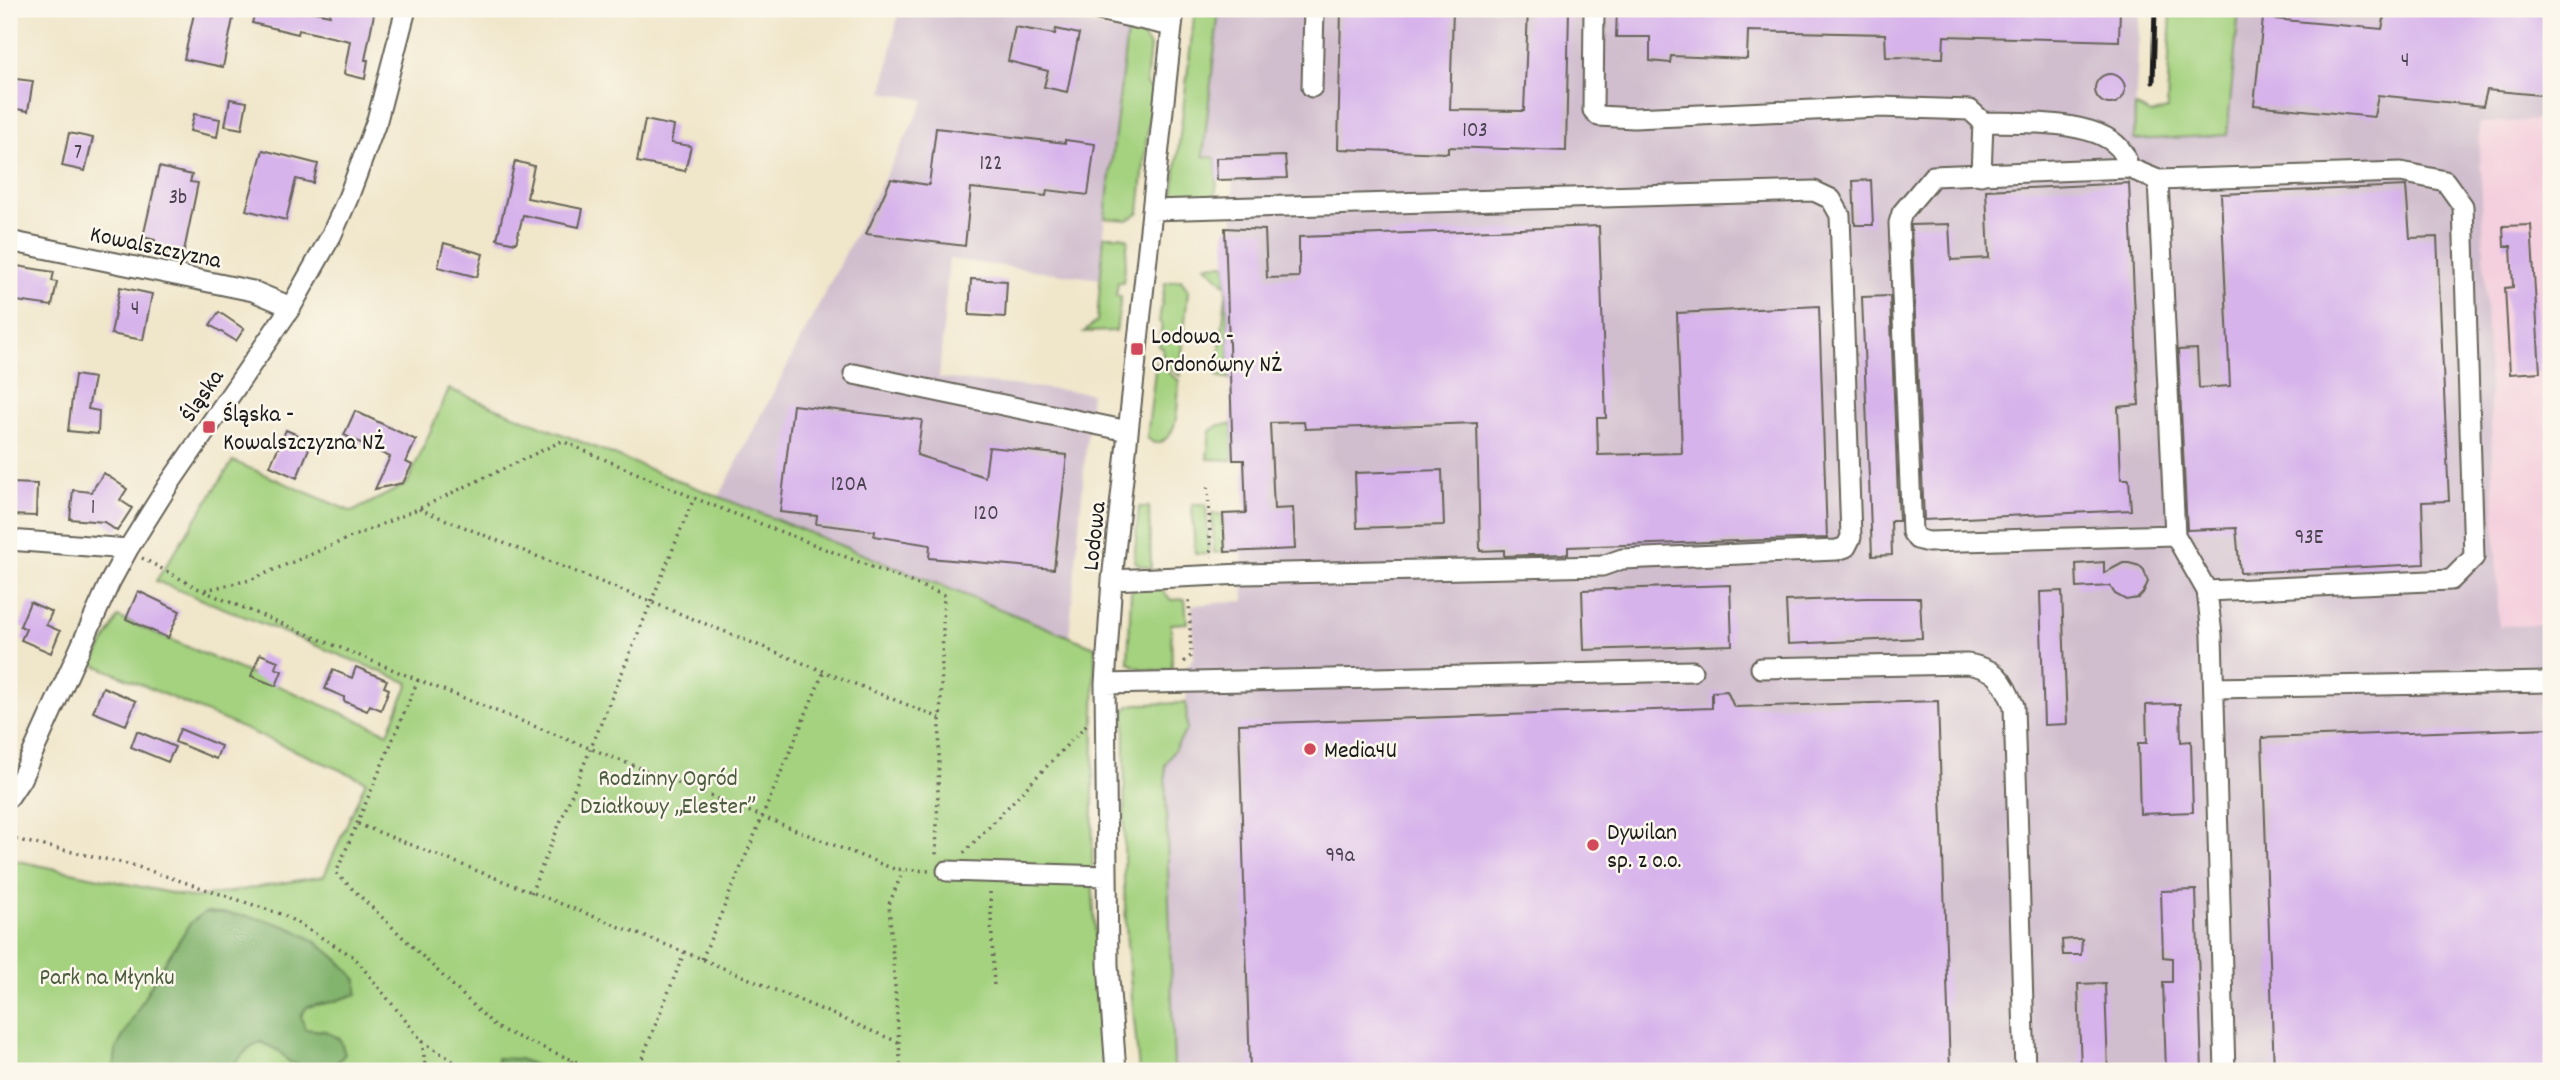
<svg xmlns="http://www.w3.org/2000/svg" width="2560" height="1080" font-family="Dekko,sans-serif">
<style>
.built{fill:#f4cfdd}
.industrial{fill:#d0bdcd}
.green{fill:#a4d27f;stroke:#60774e;stroke-width:2}
.forest{fill:#83b46e;stroke:#506845;stroke-width:2}
.building{fill:#d7b3eb}
.lines{fill:none;stroke-linecap:round;stroke-linejoin:round}
.minor-casing{stroke:#666359;stroke-width:23}
.path{stroke:#666359;stroke-width:3.5;stroke-dasharray:2 5;stroke-linecap:butt}
.minor{stroke:#fff;stroke-width:19}
.rail{stroke:#1c1c1c;stroke-width:5}
.poi-dot{fill:#d1495b;stroke:#fbf7ec;stroke-width:2.5}
.labels{text-anchor:middle;stroke-width:5;stroke-linejoin:round;paint-order:stroke}
.number-label{font-size:21px;fill:#4b4250}
.street-label{font-size:24px;fill:#1c1c1c;stroke:#fbf7ec}
.poi-label{font-size:24px;fill:#1c1c1c;stroke:#fbf7ec;text-anchor:start}
.park-label{font-size:24px;fill:#4c5c3f;stroke:#fbf7ec}
</style>
<rect width="100%" height="100%" fill="#fbf7ec"/>
<filter id="ink" filterUnits="userSpaceOnUse"><feTurbulence type="fractalNoise" baseFrequency=".0143" numOctaves="2"/><feDisplacementMap in="SourceGraphic" scale="14" xChannelSelector="R" yChannelSelector="G"/><feConvolveMatrix kernelMatrix="1 2 1 2 8 2 1 2 1" color-interpolation-filters="sRGB"/></filter>
<filter id="wash" filterUnits="userSpaceOnUse"><feTurbulence type="fractalNoise" baseFrequency=".00686" numOctaves="4" result="noise"/><feDisplacementMap in="SourceGraphic" scale="28" xChannelSelector="R" yChannelSelector="G"/><feGaussianBlur stdDeviation="1.57" result="paint"/><feColorMatrix in="noise" values="0 0 0 0 0 0 0 0 0 0 0 0 0 0 0 0 0 1.4 0 .05"/><feComposite in="paint" operator="in"/></filter>
<g filter="url(#wash)">
<rect width="100%" height="100%" fill="#f0e6ca"/>
<!-- built -->
<path class="built" d="M2551 120V625L2499 627 2479 123Z"/>
<!-- industrial -->
<path class="industrial" d="M899 9H1022L1127 33 1104 225 1100 279 949 259 939 378 1091 393 1069 637 719 497 925 100 883 92Z
M1219 9H2140L2134 139 2227 135 2239 9H2551V120L2479 123 2499 626 2551 625V1071H1174L1165 765 1187 729 1186 668 1194 657 1192 605 1244 601 1242 552H1225L1223 514 1246 512 1244 461 1233 460 1225 228 1234 227 1232 158 1202 157Z"/>
<!-- green -->
<path class="green" d="M1195 9H1219L1203 156 1216 158C1216 172 1220 190 1211 201L1181 202 1173 195Z
M2171 9H2239L2227 135 2134 140 2135 106 2151 114 2167 109Z
M1127 33 1143 37 1150 46 1146 84 1152 89 1139 212 1128 220 1105 218Z
M1104 236H1121L1128 239 1123 282H1118L1116 296 1121 297 1116 331 1084 332 1097 321Z
M1226 264 1230 379 1217 376 1227 286 1205 265Z
M1181 280 1188 290 1180 376 1162 361 1163 348 1159 347 1162 323 1159 322 1165 283Z
M1156 362 1179 381C1177 402 1181 441 1154 443L1147 438Z
M449 389 1095 647 1092 876 1103 1071H9V859L194 898 324 876 366 781 93 664 118 617 388 733 409 683 156 581 233 461 352 512 407 484Z
M1232 424 1233 460 1207 459 1210 431 1219 425Z
M1192 504H1206L1209 554H1195Z
M1139 507H1149L1151 568 1142 566 1134 561Z
M1212 514H1223L1225 552 1214 553Z
M1157 585 1171 600 1185 599 1187 623 1171 624 1172 669C1156 671 1141 672 1128 662L1131 592 1134 588Z
M1186 703 1187 729 1165 765 1174 1071H1139L1127 945 1124 881 1125 711 1129 706 1137 704Z"/>
<!-- forest -->
<path class="forest" d="M206 912C270 915 315 929 357 980V994L332 1002 307 1007 301 1016 305 1029 325 1031 340 1039 345 1054 330 1071H317L289 1062 279 1051 261 1042C242 1048 242 1061 226 1071H114L116 1049 156 976 191 922Z
M497 1058 519 1059 551 1071H497Z"/>
<g id="blocks">
<!-- building -->
<path class="building" d="M195 9H235L223 67 184 59Z
M256 9H300L330 15 331 9H375L365 60H368L365 79 344 74 350 41 299 30 298 34 252 23Z
M1341 9H1453L1450 110 1524 111 1528 9H1569L1566 151 1448 147V153L1338 149Z
M1617 9H2120L2119 41 1944 36 1943 58 1886 57 1885 34 1748 31 1747 59 1671 56 1670 63 1650 61V37H1616Z
M2386 9H2488L2551 15V96L2487 90 2483 106 2378 95 2374 117 2254 105 2263 18 2382 29Z
M1015 27 1055 34 1056 29 1079 34 1067 92 1044 87 1048 71 1008 61Z
M2095 89a15 15 0 1 1 30 0a15 15 0 1 1-30 0Z
M16 79 33 81 28 111 11 108Z
M230 99 247 102 242 129 225 126Z
M194 114 220 119 217 137 190 131Z
M645 120 674 126 671 143 691 146 685 171 637 162Z
M936 128 1065 143V140L1095 144 1088 195 1047 190 1046 196 971 188 965 246 866 234 891 179 929 185Z
M69 133 93 138 85 171 62 166Z
M263 150 318 164 313 183 296 179 286 220 246 210Z
M1285 156 1287 178 1217 180 1216 158Z
M515 161 534 166 527 198 583 209 579 227 523 215 516 243 497 239Z
M159 167 192 175 190 182 198 183 183 256 153 249 155 240 143 237Z
M1871 180 1873 225H1855L1853 181Z
M2129 183 2139 405 2118 407 2121 479H2129L2131 510 1924 520 1911 225 1949 224 1951 260 1989 258 1986 190Z
M2406 186 2410 238 2437 237 2449 501 2422 502 2424 564 2240 573 2236 528 2187 530 2178 350 2197 349 2199 388 2230 386 2221 194Z
M2531 225 2540 372 2510 374 2505 288 2513 287 2511 246H2504L2503 226Z
M1599 226 1606 418H1597L1598 455 1682 453 1677 313 1819 306 1827 538 1568 547V554L1504 556V550L1480 551 1477 423 1305 429 1304 422 1270 423 1274 509 1293 508 1295 549 1225 552 1223 514 1246 513 1244 460H1233L1225 228 1265 230 1267 278 1299 277V237Z
M444 243 483 254 477 277 438 267Z
M17 266 54 272 52 281 57 282 52 306 9 300Z
M971 279 1007 281 1005 317 969 315Z
M120 287 152 294 143 340 111 334Z
M1890 296 1899 521H1891L1892 555 1872 556 1862 297Z
M219 312 244 329 236 341 210 325Z
M75 375 94 378 88 409 99 411 98 434 68 431Z
M793 405 922 420 917 455 985 477 989 447 1067 455 1054 569 929 558 930 545 874 536 875 531 816 524 817 516 780 512Z
M355 411 416 440 406 462 412 465 403 483 375 489 390 457 344 435Z
M286 430 312 441 297 478 270 466Z
M1442 470 1444 525 1357 528 1355 473Z
M104 473 127 489 120 500 132 508 117 531 104 522 70 519 73 490 91 492Z
M9 483 37 484 36 516 9 515Z
M2104 562V573L2123 563H2129L2140 566 2144 570 2148 582 2143 593 2138 598 2126 600 2115 594 2110 586 2077 588 2076 564Z
M1730 585 1732 645 1584 650 1582 590Z
M138 591 180 611 168 638 126 619Z
M2062 591 2067 724 2044 725 2040 592Z
M1867 598H1920L1922 638 1788 644 1786 601Z
M30 602 52 612 46 625 60 631 51 653 21 640 26 629 20 626Z
M260 654 278 661 275 668 282 671 276 686 251 676Z
M356 667 387 680 384 687 389 689 381 710 370 705 367 711 344 701V697L325 689 333 670 352 678Z
M103 687 136 701 126 725 93 712Z
M1727 691 1734 707 1938 701 1950 1071H1250L1239 724 1712 708V692Z
M2180 704 2181 742 2191 741 2193 812 2140 814 2138 743H2147L2146 705Z
M2551 728V1071H2274L2262 738Z
M180 729 221 746 216 759 175 742Z
M137 731 175 747 168 762 131 747Z
M2196 890 2202 1071H2166L2163 982H2172V958L2163 957 2161 891Z
M2072 939H2082L2081 955H2063L2062 940Z
M2105 983 2108 1071H2081L2078 984Z"/>
</g>
</g>
<g filter="url(#ink)">
<use href="#blocks" fill-opacity="0" stroke="#666359" stroke-width="2"/>
<g class="lines">
<defs>
<path id="minor" d="M1094 9 1172 26
M1594 9 1593 110 1599 116 1634 118 1879 107 1970 110 1983 122C2018 123 2103 118 2123 153 2126 157 2127 163 2129 168
M1312 87 1314 9
M1981 175 1983 122
M2158 180 2401 172 2445 181 2463 206 2474 557 2451 580 2207 591
M9 241 253 291 291 307
M854 374 1128 431
M2175 535 1928 542 1917 539 1912 532 1899 223 1902 213 1933 176 2129 168 2158 180 2175 535 2207 591 2212 635 2225 1071
M9 540 128 549
M1112 580 1243 574 1602 566 1622 559 1837 550 1846 547 1851 537 1840 215 1831 199 1814 191 1152 210
M1761 668 1967 664C1998 669 2002 679 2014 706L2025 1071
M1105 684 1692 671
M2214 688 2551 682
M9 797 21 779 110 582 128 549 167 487 291 307 331 236 348 198 377 120 406 9
M947 871 1106 876
M1116 1071 1108 965 1105 684 1112 580 1174 9"/>
</defs>
<!-- minor casing -->
<use href="#minor" class="minor-casing"/>
<!-- path -->
<path class="path" d="M1208 487 1211 557
M419 509 940 718
M142 558 203 591 418 680 894 869 929 871
M205 590 250 580 418 509 562 441 694 498 944 595 936 855
M1184 662 1191 656 1189 596
M418 680 336 873 497 1028 598 1071
M358 824 702 959 898 1042
M9 838 132 865 284 915 354 957 422 1041 468 1071
M964 853 1087 724
M990 892 994 987
M531 893 694 498
M702 959 824 671
M422 1041 426 1071
M571 1061 582 1071
M637 1071 684 953
M901 1071 889 904 903 871"/>
<!-- minor -->
<use href="#minor" class="minor"/>
<!-- rail -->
<path class="rail" d="M2153 82 2155 9"/>
</g>
</g>
<!-- markers -->
<g class="poi-dot">
<rect x="1130" y="342" width="14" height="14" rx="3.5"/>
<rect x="202" y="420" width="14" height="14" rx="3.5"/>
<circle cx="1310" cy="749" r="7"/>
<circle cx="1593" cy="845" r="7"/>
</g>
<g class="labels">
<!-- number labels -->
<g class="number-label">
<text x="2405" y="66">4</text>
<text x="1475" y="136">103</text>
<text x="78" y="158">7</text>
<text x="991" y="169">122</text>
<text x="178" y="203">3b</text>
<text x="135" y="314">4</text>
<text x="849" y="490">120A</text>
<text x="93" y="513">1</text>
<text x="986" y="519">120</text>
<text x="2309" y="543">93E</text>
<text x="1340" y="861">99a</text>
</g>
<!-- street labels -->
<g class="street-label">
<text transform="translate(156 246) rotate(12)" y="8">Kowalszczyzna</text>
<text transform="translate(201 395) rotate(-56)" y="8">Śląska</text>
<text transform="translate(1093 536) rotate(-84)" y="8">Lodowa</text>
</g>
<!-- poi labels -->
<g class="poi-label">
<text x="1151" y="343">Lodowa -<tspan x="1151" dy="28">Ordonówny NŻ</tspan></text>
<text x="223" y="421">Śląska -<tspan x="223" dy="28">Kowalszczyzna NŻ</tspan></text>
<text x="1324" y="757">Media4U</text>
<text x="1607" y="839">Dywilan<tspan x="1607" dy="28">sp. z o.o.</tspan></text>
</g>
<!-- park labels -->
<g class="park-label">
<text x="668" y="785">Rodzinny Ogród<tspan x="668" dy="28">Działkowy „Elester”</tspan></text>
<text x="107" y="984">Park na Młynku</text>
</g>
</g>
<!-- margin -->
<rect width="2560" height="1080" fill="none" stroke="#fbf7ec" stroke-width="35"/>
</svg>
